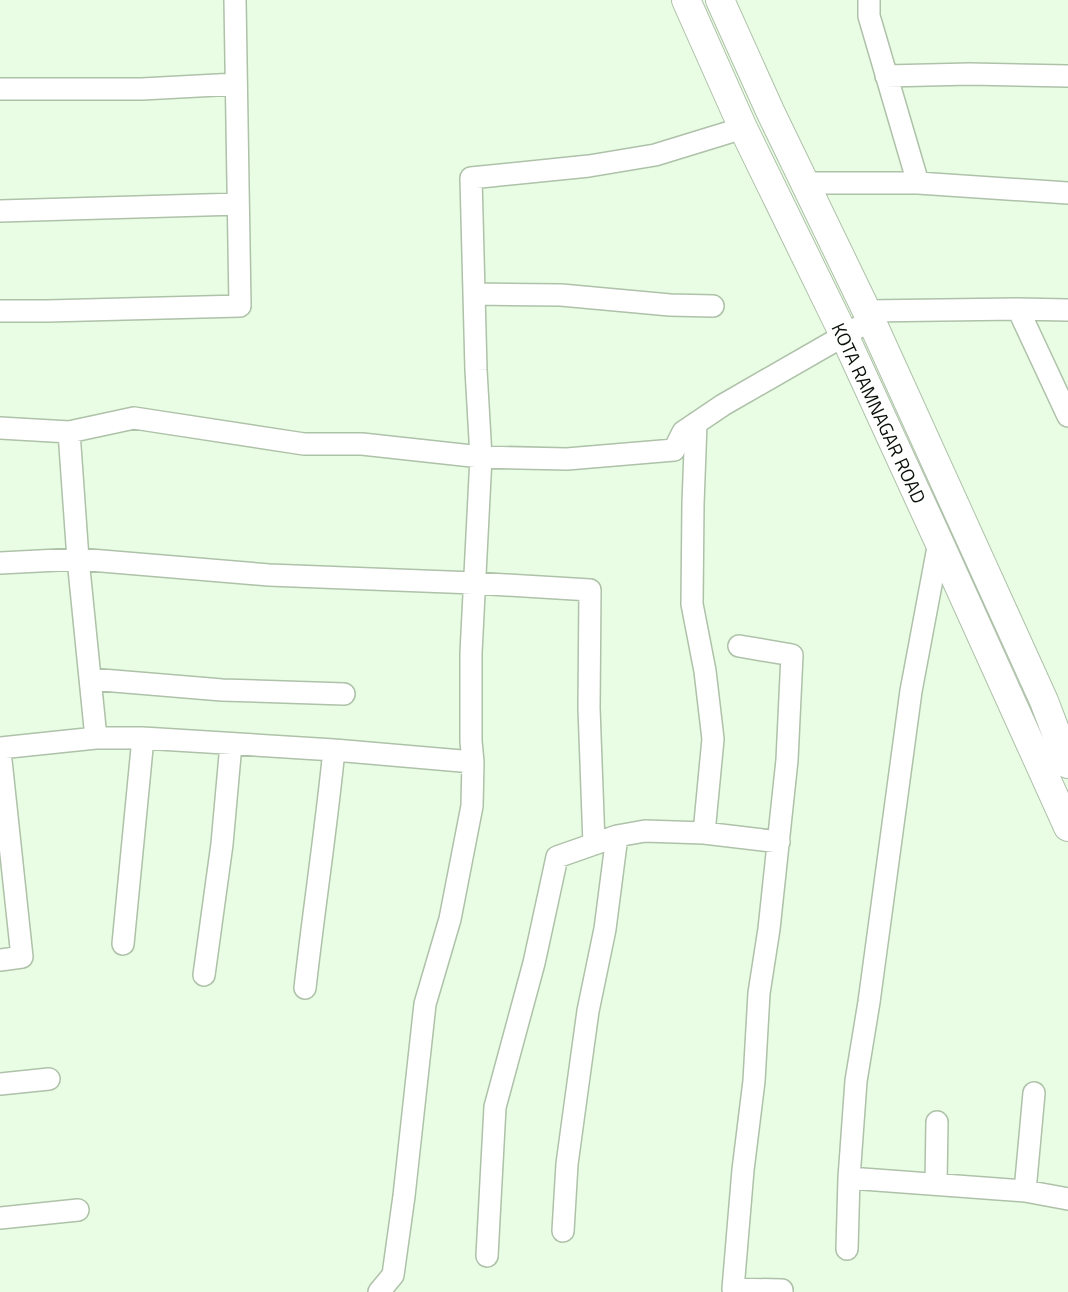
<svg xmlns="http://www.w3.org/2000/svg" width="1068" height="1292" font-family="'Titillium Web',sans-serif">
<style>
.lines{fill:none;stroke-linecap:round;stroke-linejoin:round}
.street-casing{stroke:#aec1a9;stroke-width:24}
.secondary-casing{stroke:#aec1a9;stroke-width:30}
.street{stroke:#fff;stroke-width:21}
.secondary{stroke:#fff;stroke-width:28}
.labels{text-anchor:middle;stroke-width:5;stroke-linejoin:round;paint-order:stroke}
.street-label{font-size:19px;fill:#091008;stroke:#fff}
</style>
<rect width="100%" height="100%" fill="#e9fde4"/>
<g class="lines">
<defs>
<path id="street" d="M869 0V16L918 183
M886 76 970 74 1068 76
M0 89H142L236 84
M805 183H918L1068 193
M0 211 238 204
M475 294 561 295 670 305 713 306
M1018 309 1068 416
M0 311H48L240 306 235 0
M866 311 1018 309 1068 310
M696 423 693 504 692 604 705 671 713 739 704 833
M0 428 69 432 134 418 304 444H362L481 457 567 459 674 450 683 432 723 405 871 320
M0 563 78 559 269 575 474 583 590 590 589 708 594 844
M739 646 792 655 787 760 769 929 759 993 754 1081 743 1170 733 1289 782 1290V1292
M90 679 222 690 344 694
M96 738H143L334 750 473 762
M0 748 96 738 78 559 69 432
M0 751 22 957 0 960
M123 944 143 738
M204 975 222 844 231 744
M305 988C314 908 326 830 334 750
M0 1084 49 1079
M849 1178 1025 1191 1068 1199
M936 1183 937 1122
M1025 1191 1034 1093
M0 1218 78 1210
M563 1231 567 1164 576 1098 588 1011 605 929 617 836
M847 1249 849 1178 856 1081 869 1002 911 691 939 542
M487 1256 495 1107 534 963 557 857 617 836 645 831 704 833 779 842
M379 1292 393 1275 404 1196 425 1004 450 919 472 806 473 762 471 741V653L481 457 476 370 471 178 589 166 655 155 743 128"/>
<path id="secondary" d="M686 0 743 128 844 335 939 542 1068 827
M720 0 770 111 871 320 1044 701 1068 764"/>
</defs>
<!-- street casing -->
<use href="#street" class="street-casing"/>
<!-- secondary casing -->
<use href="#secondary" class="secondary-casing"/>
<!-- street -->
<use href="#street" class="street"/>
<!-- secondary -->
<use href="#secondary" class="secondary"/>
</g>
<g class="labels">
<!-- street labels -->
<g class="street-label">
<text transform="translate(879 413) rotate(65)" y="7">KOTA RAMNAGAR ROAD</text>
</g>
</g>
</svg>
